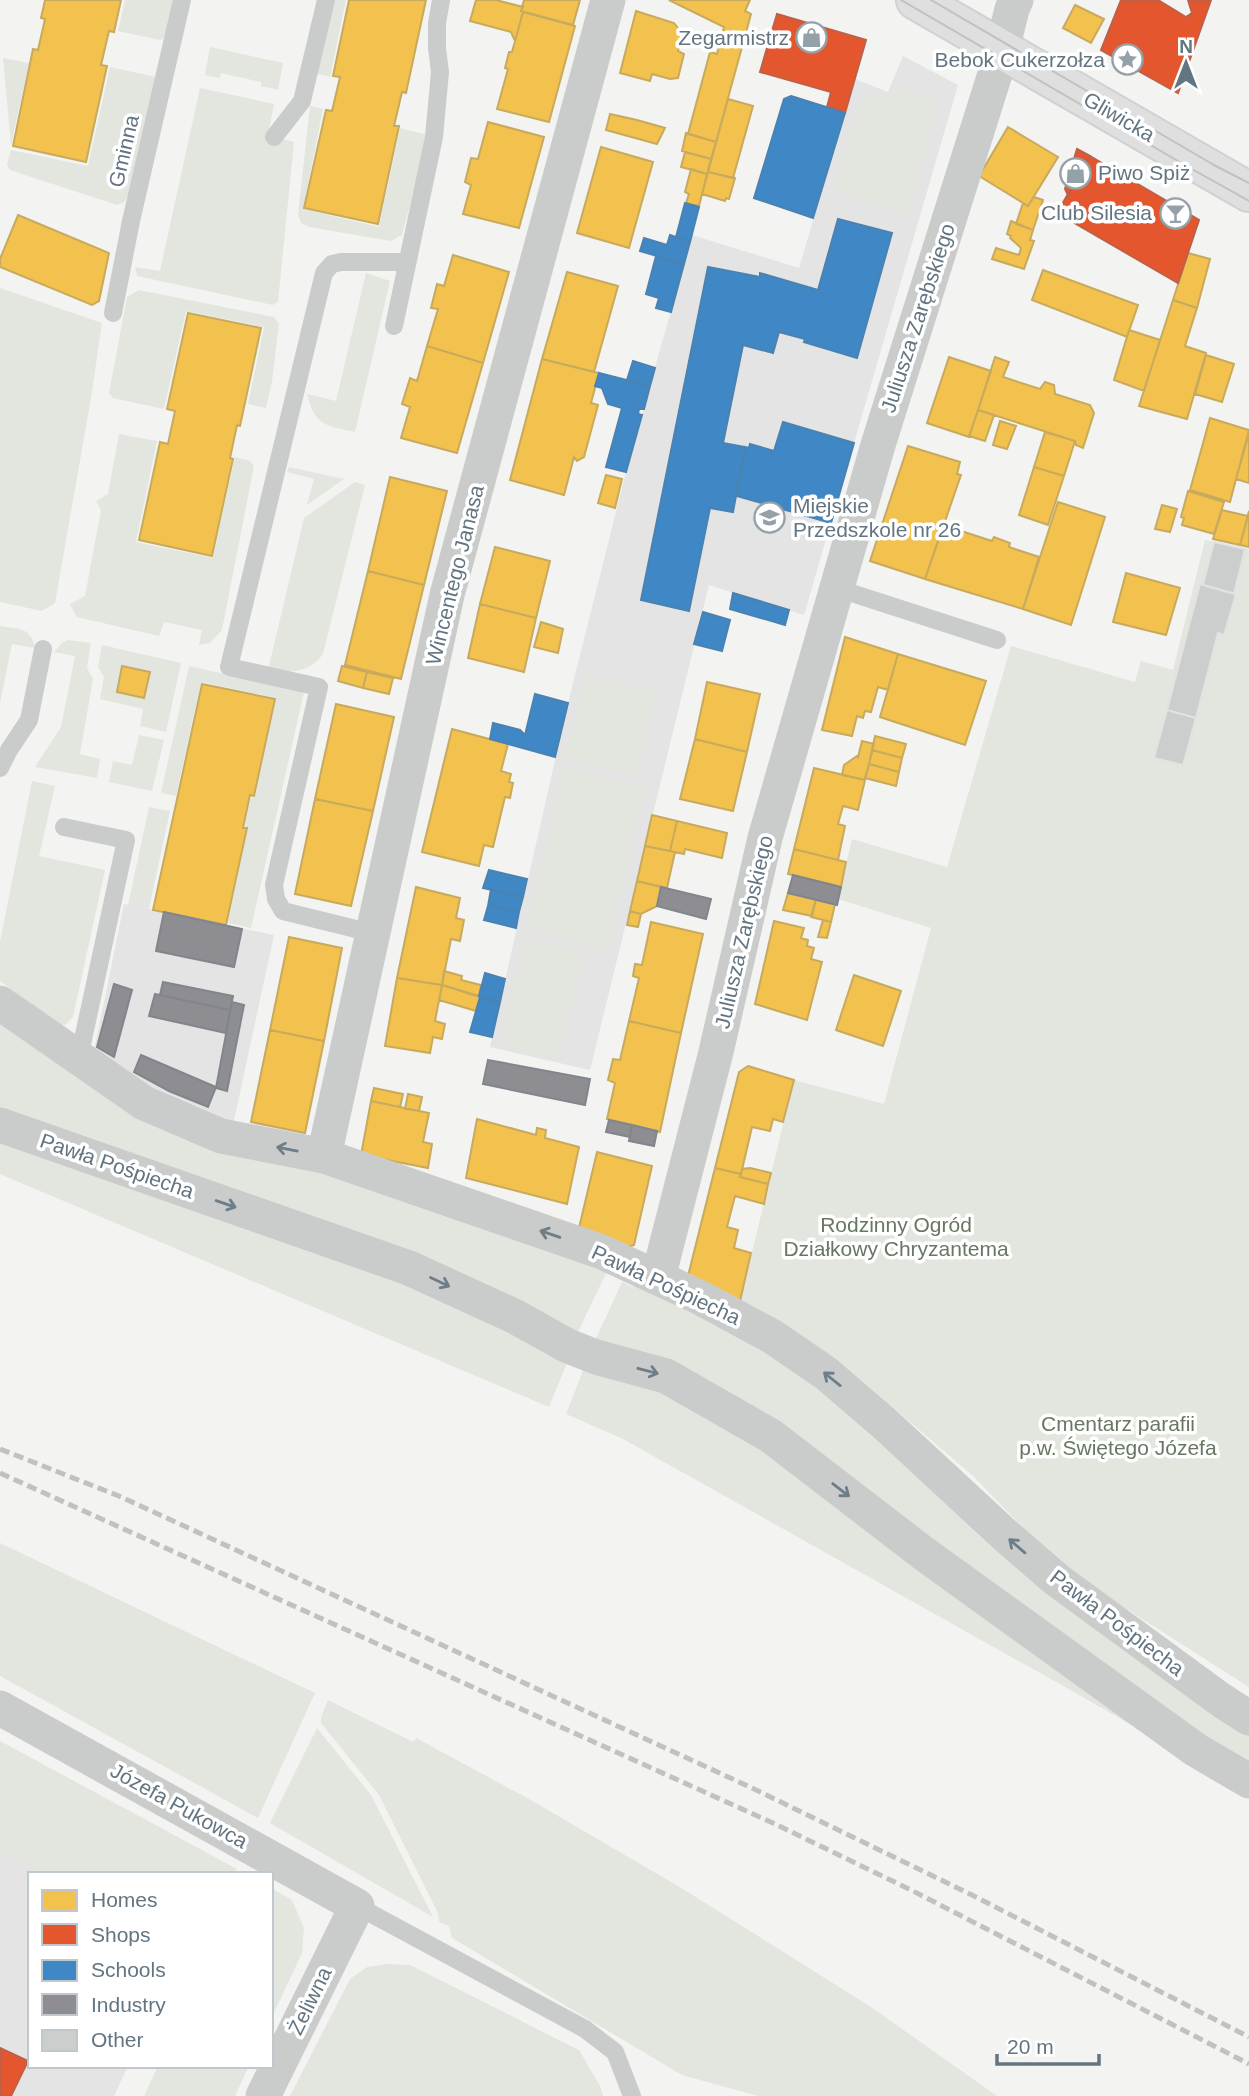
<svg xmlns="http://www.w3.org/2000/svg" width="1249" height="2096" font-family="Arial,sans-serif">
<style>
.built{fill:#e3e4e3}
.green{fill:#e2e6df}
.homes{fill:#f2c14e;stroke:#c7aa5d;stroke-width:2}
.shops{fill:#e4572e;stroke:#bd6047;stroke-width:2}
.schools{fill:#3f88c5;stroke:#4a82b1;stroke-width:2}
.industry{fill:#8d8d92;stroke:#80868d;stroke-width:2}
.building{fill:#cccecd;stroke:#e2e2e1;stroke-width:2}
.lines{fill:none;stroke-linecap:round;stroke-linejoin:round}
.secondary-casing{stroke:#d0d1d2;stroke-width:42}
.lane{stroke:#cacccc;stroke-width:18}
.street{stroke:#cacccc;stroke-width:35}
.secondary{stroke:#dfdfe0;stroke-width:38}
.tram{stroke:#c0c1c1;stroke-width:2}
.rail{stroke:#c0c1c1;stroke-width:5;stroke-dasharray:10 5;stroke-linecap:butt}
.oneway{stroke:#6d7e88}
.labels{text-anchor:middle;stroke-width:7;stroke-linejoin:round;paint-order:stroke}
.poi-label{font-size:21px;fill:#637581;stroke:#fff;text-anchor:end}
.street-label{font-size:21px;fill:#637581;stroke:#fff}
.park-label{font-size:21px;fill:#677862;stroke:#fff}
</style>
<rect width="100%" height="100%" fill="#f3f3f1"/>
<!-- built -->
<path class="built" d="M903 56 958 85 804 615 709 585 590 1070 490 1047 568 703 626 472 692 235 799 268 855 79 888 92Z
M124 904 274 935 233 1125 149 1091 94 1051Z
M0 1854 43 1874H30V2066H128L114 2096H0Z"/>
<!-- green -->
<path class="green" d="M125 0H174L166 37 160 40 118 31Z
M332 0H346L330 77 314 73Z
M210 47 283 63 278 90 261 86V82L221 73 220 78 205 75Z
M3 58 29 63 11 145Z
M110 67 156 77 129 194 124 202 117 205 10 170 7 164 11 150 88 166Z
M896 85 939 100 909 214 833 191 860 102C869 93 878 95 890 97Z
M200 88 274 104 268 135 294 142 278 302 273 305 137 276 135 267 160 271Z
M310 106 323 109 303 209 379 227 400 128 428 135 402 235 391 241 309 227 301 223 298 215Z
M366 273 390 281 355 432C326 425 315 427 307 394L336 401Z
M0 288 102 323 91 398 55 603 42 611 0 602Z
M139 290 274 317 279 324 272 381 266 408 248 404 264 327 186 311 164 409 113 398 109 393 127 297Z
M119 434 157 441 136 542 213 558 235 457 250 461 254 466 222 630 210 643 199 645 202 630 164 622 159 636 77 617 70 604 85 596 101 510 96 501 108 494Z
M289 467 344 479 307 505 314 479 287 472Z
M355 482 365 485 323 654C309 674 290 672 268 670L304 518Z
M1205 540 1249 549V1687L1062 1568 973 1476 838 1360 740 1301 794 1080 884 1104 931 928 838 899 852 839 947 867 1011 646 1135 682 1141 661 1173 670Z
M0 626C18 629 31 627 35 648L12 644 0 703Z
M68 640 91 643 87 668 93 679 80 754 100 759 97 778 35 767 61 727 75 656 54 652 63 642Z
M102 645 181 663 166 732 140 726 143 709 100 699 104 677 98 667Z
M189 666 304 692 251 928 228 923 248 828 245 826 251 798H255L276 698 201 682 176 796 161 793Z
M584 674 657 691 637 776 564 759Z
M139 735 164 740 152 791 109 782 113 761 132 765Z
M563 766 645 785 608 949 526 932Z
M32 781 55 786 39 856 105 870 73 1017 65 1025 58 1024 0 981V942Z
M149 807 170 811 149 909 128 905Z
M524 938 584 952 559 1060 500 1046Z
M0 1011 140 1110 321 1164 610 1265 576 1336 0 1115Z
M0 1143 403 1278 569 1358 549 1407 0 1174Z
M637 1278 767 1344 1249 1725V1770L776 1428 593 1345 622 1282 633 1287Z
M584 1368 658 1387 776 1453 1174 1750 1081 1696 623 1439 566 1414Z
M0 1543 315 1693 258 1818 0 1676Z
M328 1700 413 1742 416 1738 529 1799 683 1889 871 2007 997 2096H758L682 2075 452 1938 449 1926 439 1922 438 1913 379 1795 321 1723V1717Z
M317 1728 371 1795 433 1917 270 1823Z
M0 1741 237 1869 234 1874H43L0 1854Z
M271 1888 292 1900 304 1928 302 1953 271 2019Z
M389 1964 410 1965 579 2050 600 2086 603 2096H290L350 1979 367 1967Z
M158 2066H249L235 2096H144Z"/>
<!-- homes -->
<path class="homes" d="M45 0H121L114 32 109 31 101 65 107 66 86 162 13 146 33 49 38 50 45 19 41 18Z
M349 0H426L406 93 402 92 394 126H399L378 224 304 208 326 110 332 111 340 77 333 76Z
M476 0H496L523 7 521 11 523 12 515 41 511 32 470 21Z
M524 0H580L573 25 521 11Z
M669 0H750L745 11 751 14 716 142 688 134 710 52 717 54 724 27Z
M1075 5 1104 19 1091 43 1063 28Z
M636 11 674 23 682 33 678 51 684 54 678 78 670 79 652 74 650 81 620 73Z
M523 12 575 26 549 122 497 109 508 69 505 68 509 52H512Z
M728 99 753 106 733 178 708 172Z
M610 114 637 120 665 128 657 144 606 130Z
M488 122 544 137 519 228 463 214 471 185 465 182 471 158 478 159Z
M1008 127 1058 157 1028 206 979 176Z
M686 133 716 142 711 159 682 151Z
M601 147 653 162 629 248 577 233Z
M685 152 711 159 707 174 681 167Z
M691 169 707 174 699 206 686 203 689 194 685 192Z
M708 172 735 178 729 199 726 198 725 201 702 194Z
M1034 197 1043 200 1033 230 1016 224 1023 203 1028 206Z
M18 215 109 253 99 301 92 305 0 267V259Z
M1011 221 1033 230 1030 240 1034 241 1024 269 992 259 996 248 1019 255 1021 248 1010 238 1011 236 1007 234Z
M1188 253 1210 259 1197 308 1173 300Z
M453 255 509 272 483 363 427 346 438 309 431 308 437 284 444 286Z
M1043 270 1138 305 1127 337 1032 300Z
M567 272 618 286 594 372 542 359Z
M1173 300 1197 308 1185 346 1206 353 1187 419 1139 406Z
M188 313 261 328 240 426 237 425 230 458 233 459 212 556 139 540 160 442 168 444 175 411 167 409Z
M1129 330 1160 340 1144 391 1114 380Z
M427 346 483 363 457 453 401 438 410 407 402 404 410 378 417 381Z
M1206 355 1234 364 1222 402 1195 394Z
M949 357 991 371 969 437 927 423Z
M995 357 1009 362 1003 377 1040 389 1045 382 1054 385 1055 394 1090 405 1094 413 1083 448 1076 445 1075 441 978 410Z
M542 359 599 373 591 403 598 405 584 457 577 461 574 457 564 495 510 480Z
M978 410 994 415 985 441 969 436Z
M1210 418 1249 430 1230 502 1190 490Z
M1000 421 1016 426 1007 449 993 445Z
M1045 432 1075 441 1064 476 1034 467Z
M1249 433V483L1236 479Z
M908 446 960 462 957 474 961 475 925 579 870 561Z
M1034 467 1064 476 1048 525 1019 515Z
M606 475 622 479 615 508 598 503Z
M390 477 447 491 424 585 368 571Z
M1188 491 1224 502 1214 534 1182 525 1184 518 1181 517Z
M1058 502 1105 517 1071 625 1023 609Z
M1162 505 1177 509 1170 532 1155 529Z
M1222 510 1248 516 1240 545 1213 539Z
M1249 511V547L1240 545Z
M958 530 992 541 994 537 1010 543 1009 547 1039 557 1023 609 925 579 941 532 955 537Z
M495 547 550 561 536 618 480 604Z
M368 571 424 585 401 679 345 665Z
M1126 573 1180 588 1166 635 1113 622Z
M480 604 536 618 524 672 468 658Z
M541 622 563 629 558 653 534 647Z
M845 637 898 654 888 690 878 687 871 712 865 711 863 718 857 716 852 736 822 730Z
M898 654 986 681 965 745 880 717Z
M122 666 150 672 144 698 117 692Z
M342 666 367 672 363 688 338 681Z
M367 672 393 678 389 694 363 688Z
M707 682 760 694 747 752 695 739Z
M202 684 275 699 254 796 250 795 243 828H247L226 925 153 910Z
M336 704 394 717 373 811 315 799Z
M452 729 508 744 501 771 511 774 509 782 513 783 510 798 505 797 493 847 484 845 479 866 422 852Z
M875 736 906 744 902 758 872 750Z
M695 739 747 752 733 811 680 799Z
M862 741 874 744 865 780 842 775 844 765 857 756 858 757Z
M872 750 902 758 899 772 869 764Z
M869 764 899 772 896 786 865 778Z
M814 768 865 780 858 810 843 806 838 824 845 826 838 860 794 849Z
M315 799 373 811 351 906 295 894Z
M652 815 677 821 670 851 645 846Z
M677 821 727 833 722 858 685 849 684 854 670 851Z
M645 846 675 852 667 888 637 881Z
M794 849 846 862 841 887 788 874Z
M637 881 661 887 657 906 641 914 630 911Z
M416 887 460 898 456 918 464 920 460 941 451 939 442 985 397 978Z
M788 893 816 899 812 916 783 910Z
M816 899 835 904 831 922 811 917Z
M630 911 641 914 638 927 627 925Z
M823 920 831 922 827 938 818 937Z
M774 921 804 928 801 938 808 940 807 946 814 948 811 959 822 962 807 1020 755 1004Z
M651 922 703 934 681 1033 629 1021 639 978 633 976 635 964 642 965Z
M289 937 342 948 324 1041 270 1030Z
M444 971 462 976 461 980 481 985 479 996 442 985Z
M854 975 901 991 883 1046 836 1030Z
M397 978 442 985 435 1021 445 1024 442 1039 433 1037 430 1053 385 1046Z
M442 985 480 997 476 1011 439 1000Z
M629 1021 681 1033 660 1132 607 1119 615 1083 608 1080 613 1059 620 1060Z
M270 1030 324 1041 305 1133 251 1122Z
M748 1066 794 1080 783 1122 773 1119 770 1131 752 1127 741 1174 715 1168 739 1072Z
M374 1088 403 1094 400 1107 371 1101Z
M408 1094 422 1097 419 1111 405 1109Z
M371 1101 429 1113 423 1142 432 1144 428 1168 361 1155Z
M477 1119 536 1135 537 1128 546 1130 545 1138 579 1147 567 1204 466 1178Z
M597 1152 652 1166 634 1245 628 1247 579 1228Z
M715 1168 741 1174 740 1177 768 1184 764 1204 735 1196 727 1227 738 1230 734 1248 751 1253 740 1301 688 1276Z
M750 1168 771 1173 768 1184 740 1177 742 1169Z"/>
<!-- shops -->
<path class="shops" d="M1121 0H1158L1186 17 1192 13 1188 0H1211L1178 93 1101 50Z
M777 14 866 40 845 113 827 107 831 92 760 72Z
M1077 149 1090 156 1068 195 1065 189Z
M1090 156 1199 220 1178 283 1057 213Z
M0 2048 28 2061 11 2096H0Z"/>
<!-- schools -->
<path class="schools" d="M791 96 845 113 813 218 754 198 784 99Z
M685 203 699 207 690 242 676 237Z
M838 219 892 233 857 358 804 342 805 339 779 332 773 353 743 345 723 443 745 447 733 512 710 508 689 611 641 600 708 267 760 277V273L818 290Z
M670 235 690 242 684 264 640 251 644 238 667 245Z
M656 256 684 264 671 312 656 308 659 298 646 294Z
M633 361 655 368 650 386 627 380Z
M599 373 650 386 644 409H639L638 414 642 415 626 472 606 467 622 408 608 404 602 388 595 386Z
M783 422 854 443 831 523 737 496 745 447 749 448 750 444 774 451Z
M733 593 789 610 785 625 730 609Z
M703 612 730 620 722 651 694 644Z
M535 694 568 703 555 757 490 739 493 723 520 730 525 735Z
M489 870 527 879 523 897 483 888Z
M491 889 523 897 519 912 488 906Z
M488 906 519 912 516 928 484 920Z
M485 973 505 979 500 1002 479 996Z
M480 997 500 1002 492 1037 470 1032Z"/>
<!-- industry -->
<path class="industry" d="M793 875 841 887 837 905 788 893Z
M661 887 711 899 706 919 657 906Z
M164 912 242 929 234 967 156 951Z
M163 982 233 996 230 1010 160 995Z
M114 984 132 990 114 1057 97 1047Z
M155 994 230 1010 226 1033 149 1016Z
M232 1002 244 1005 227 1091 216 1088Z
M141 1055 216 1087 208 1107 169 1091 134 1072Z
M488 1060 590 1079 585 1105 483 1084Z
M609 1120 632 1125 630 1137 606 1132Z
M632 1125 657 1131 654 1146 629 1141Z"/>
<!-- building -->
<path class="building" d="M1214 542 1245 549 1234 594 1203 585Z
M1200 584 1236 594 1224 635 1218 633 1196 718 1167 710Z
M1167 710 1196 718 1183 765 1154 758Z"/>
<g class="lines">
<defs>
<path id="secondary" d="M916 0 1249 192"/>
</defs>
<!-- secondary casing -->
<use href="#secondary" class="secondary-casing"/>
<!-- lane -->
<path class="lane" d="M274 137 302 101 326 0
M113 313 131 221 182 0
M394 326 434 137 440 72 437 48V23L441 0
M836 588 997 640
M0 768 9 750 29 720 43 649
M64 827 126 840 79 1058
M372 933 283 911 276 899 274 885 319 687 229 667 324 273 332 264 341 262H407
M357 1906 585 2029 615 2052 632 2096"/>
<!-- street -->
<path class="street" d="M0 1003 144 1103 221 1136 324 1156 602 1252 701 1298 773 1337 827 1374 884 1423 1005 1535 1057 1580 1221 1700 1249 1718
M0 1125 409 1268 514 1316 568 1346 596 1357 666 1376 771 1436 923 1553 1196 1750 1249 1781
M324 1156 447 595 608 0
M658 1278 716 1052 765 838 878 445 1000 58 1012 9 1016 0
M0 1708 357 1906 263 2096"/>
<!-- secondary -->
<use href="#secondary" class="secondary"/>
<!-- tram -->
<path class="tram" d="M901 0 1190 168 1249 201
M931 0 1214 165 1249 183"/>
<!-- rail -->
<path class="rail" d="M0 1449 119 1496 752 1788 972 1895 1249 2037
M0 1473 773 1823 911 1890 1249 2064"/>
</g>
<!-- one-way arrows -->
<defs><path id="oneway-shaft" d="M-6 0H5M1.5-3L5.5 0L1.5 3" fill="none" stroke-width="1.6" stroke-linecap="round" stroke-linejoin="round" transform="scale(1.75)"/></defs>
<g class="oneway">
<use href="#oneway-shaft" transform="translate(287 1149) rotate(-169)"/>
<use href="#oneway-shaft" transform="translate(226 1204) rotate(19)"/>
<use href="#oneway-shaft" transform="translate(550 1234) rotate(-161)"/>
<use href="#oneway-shaft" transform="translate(440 1282) rotate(25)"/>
<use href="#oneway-shaft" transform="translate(648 1371) rotate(15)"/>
<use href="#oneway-shaft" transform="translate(832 1379) rotate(-141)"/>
<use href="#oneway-shaft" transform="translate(841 1490) rotate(38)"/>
<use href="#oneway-shaft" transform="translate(1017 1546) rotate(-139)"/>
</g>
<!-- icons -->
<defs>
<symbol id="shop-ring" viewBox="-11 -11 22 22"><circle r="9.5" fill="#fff" stroke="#95a1a8" stroke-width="1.5"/><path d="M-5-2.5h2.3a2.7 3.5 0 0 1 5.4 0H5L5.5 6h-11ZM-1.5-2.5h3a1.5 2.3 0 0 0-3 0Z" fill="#95a1a8"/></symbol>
<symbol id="sight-ring" viewBox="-11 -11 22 22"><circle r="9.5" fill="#fff" stroke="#95a1a8" stroke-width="1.5"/><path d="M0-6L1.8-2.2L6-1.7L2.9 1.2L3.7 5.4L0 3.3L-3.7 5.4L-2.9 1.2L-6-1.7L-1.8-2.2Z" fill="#95a1a8"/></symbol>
<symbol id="bar-ring" viewBox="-11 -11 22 22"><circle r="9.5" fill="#fff" stroke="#95a1a8" stroke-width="1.5"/><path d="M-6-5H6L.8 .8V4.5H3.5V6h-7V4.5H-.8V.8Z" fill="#95a1a8"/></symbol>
<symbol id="school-ring" viewBox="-11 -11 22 22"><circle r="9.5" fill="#fff" stroke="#95a1a8" stroke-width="1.5"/><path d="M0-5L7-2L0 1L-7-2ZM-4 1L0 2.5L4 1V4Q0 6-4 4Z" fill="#95a1a8"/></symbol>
</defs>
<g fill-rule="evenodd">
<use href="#shop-ring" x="794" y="20" width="35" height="35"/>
<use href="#sight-ring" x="1110" y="42" width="35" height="35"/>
<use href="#shop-ring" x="1058" y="156" width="35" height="35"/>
<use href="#bar-ring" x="1158" y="196" width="35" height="35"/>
<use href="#school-ring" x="752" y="500" width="35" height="35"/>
</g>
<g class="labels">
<!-- poi labels -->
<g class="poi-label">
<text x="789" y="45">Zegarmistrz</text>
<text x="1105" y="67">Bebok Cukerzołza</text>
<text x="1098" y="180" text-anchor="start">Piwo Spiż</text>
<text x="1152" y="220">Club Silesia</text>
<text x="793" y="513" text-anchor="start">Miejskie<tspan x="793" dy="24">Przedszkole nr 26</tspan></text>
</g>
<!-- street labels -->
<g class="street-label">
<text transform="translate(1119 117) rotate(30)" y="7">Gliwicka</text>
<text transform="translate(124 151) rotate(-77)" y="7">Gminna</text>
<text transform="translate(918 318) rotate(-72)" y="7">Juliusza Zarębskiego</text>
<text transform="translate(455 575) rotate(-76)" y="7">Wincentego Janasa</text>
<text transform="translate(744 932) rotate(-77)" y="7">Juliusza Zarębskiego</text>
<text transform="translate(117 1166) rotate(19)" y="7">Pawła Pośpiecha</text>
<text transform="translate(666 1285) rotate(25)" y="7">Pawła Pośpiecha</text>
<text transform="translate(1117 1623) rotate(37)" y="7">Pawła Pośpiecha</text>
<text transform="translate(179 1806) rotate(29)" y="7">Józefa Pukowca</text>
<text transform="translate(310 2001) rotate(-64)" y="7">Żeliwna</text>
</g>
<!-- park labels -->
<g class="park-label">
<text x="896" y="1232">Rodzinny Ogród<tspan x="896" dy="24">Działkowy Chryzantema</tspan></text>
<text x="1118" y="1431">Cmentarz parafii<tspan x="1118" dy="24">p.w. Świętego Józefa</tspan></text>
</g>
</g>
<!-- legend -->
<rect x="28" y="1872" width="245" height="196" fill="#ffffff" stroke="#c1c8cd" stroke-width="2"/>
<rect x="42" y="1890" width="35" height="21" fill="#f2c14e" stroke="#c1c8cd" stroke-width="2"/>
<text x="91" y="1907" font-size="21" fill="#637581">Homes</text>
<rect x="42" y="1924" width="35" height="21" fill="#e4572e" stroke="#c1c8cd" stroke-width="2"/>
<text x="91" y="1942" font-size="21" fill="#637581">Shops</text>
<rect x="42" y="1960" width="35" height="21" fill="#3f88c5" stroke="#c1c8cd" stroke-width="2"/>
<text x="91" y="1977" font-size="21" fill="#637581">Schools</text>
<rect x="42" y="1994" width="35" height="21" fill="#8d8d92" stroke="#c1c8cd" stroke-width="2"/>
<text x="91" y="2012" font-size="21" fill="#637581">Industry</text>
<rect x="42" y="2030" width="35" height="21" fill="#cccecd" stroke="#c1c8cd" stroke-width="2"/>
<text x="91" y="2047" font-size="21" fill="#637581">Other</text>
<!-- north arrow -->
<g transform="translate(1186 63)" stroke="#ffffff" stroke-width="5" paint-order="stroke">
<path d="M0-5L12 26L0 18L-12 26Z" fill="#637581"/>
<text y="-10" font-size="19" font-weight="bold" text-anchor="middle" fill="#637581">N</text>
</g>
<!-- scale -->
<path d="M997 2054v10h102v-10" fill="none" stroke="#637581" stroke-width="3.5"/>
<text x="1007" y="2054" font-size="21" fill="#637581" stroke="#ffffff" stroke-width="5" paint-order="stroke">20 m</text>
</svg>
